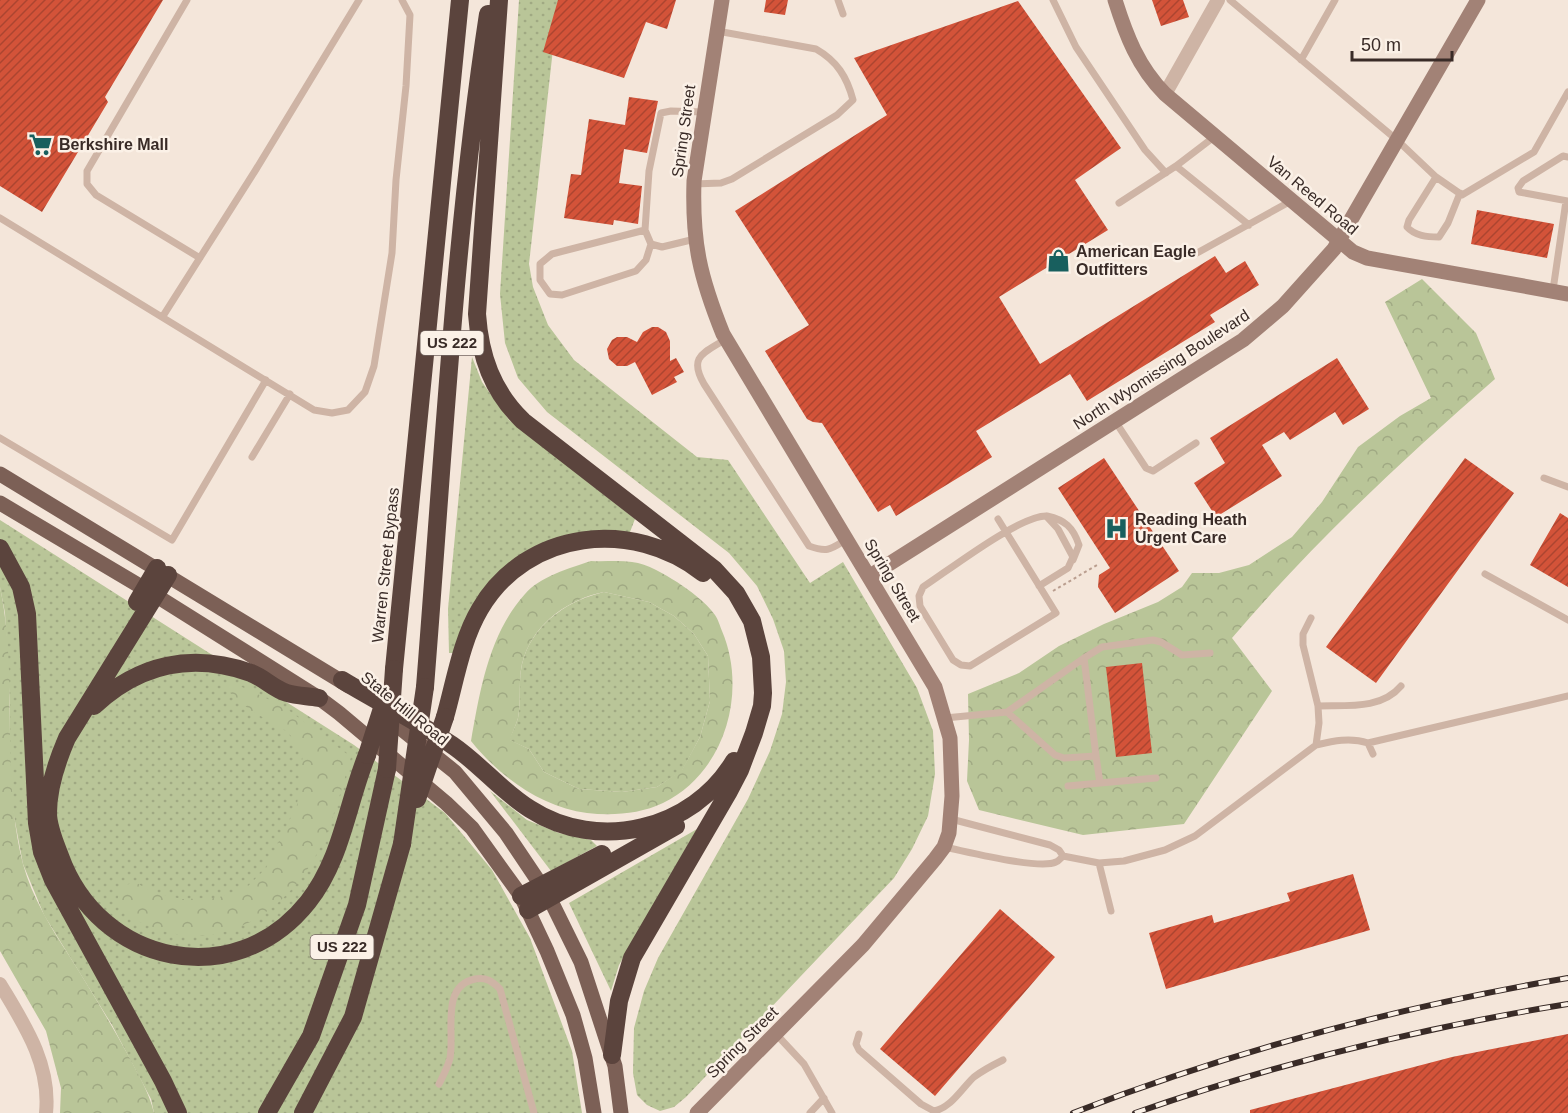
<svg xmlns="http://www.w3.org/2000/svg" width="1568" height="1113" font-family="Helvetica,sans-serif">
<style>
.grass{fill:url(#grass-dots)}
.forest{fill:url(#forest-crowns);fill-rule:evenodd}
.building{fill:url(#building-hatch)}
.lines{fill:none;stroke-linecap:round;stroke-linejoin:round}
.path{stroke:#ba9e8f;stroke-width:2;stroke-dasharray:3 3;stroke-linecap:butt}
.lane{stroke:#ceb4a5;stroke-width:7}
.street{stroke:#ceb4a5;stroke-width:14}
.secondary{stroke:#a28276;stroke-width:15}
.primary{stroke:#7c6056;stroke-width:15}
.highway{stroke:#5b443d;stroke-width:18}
.rail-casing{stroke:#392b27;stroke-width:6}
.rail{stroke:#fbf1e7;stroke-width:4;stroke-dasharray:11;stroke-linecap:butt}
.highway-bridge{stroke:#5b443d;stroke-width:18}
.labels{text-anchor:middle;stroke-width:5;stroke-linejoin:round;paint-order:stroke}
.shield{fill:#fbf1e7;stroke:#736661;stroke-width:1.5}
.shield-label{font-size:15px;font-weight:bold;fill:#392b27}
.street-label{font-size:16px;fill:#392b27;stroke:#fbf1e7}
.poi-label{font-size:16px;font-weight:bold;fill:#392b27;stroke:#fbf1e7;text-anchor:start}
</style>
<defs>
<pattern id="grass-dots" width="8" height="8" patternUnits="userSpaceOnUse" patternTransform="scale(1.5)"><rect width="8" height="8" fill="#b9c598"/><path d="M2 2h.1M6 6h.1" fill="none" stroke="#a0a983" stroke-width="1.8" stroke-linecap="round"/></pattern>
<pattern id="forest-crowns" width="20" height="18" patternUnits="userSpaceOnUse" patternTransform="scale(1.5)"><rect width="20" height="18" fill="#b9c598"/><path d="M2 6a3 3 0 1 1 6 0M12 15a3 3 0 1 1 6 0" fill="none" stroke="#a0a983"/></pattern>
<pattern id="building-hatch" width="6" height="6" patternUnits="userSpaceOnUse" patternTransform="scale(1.5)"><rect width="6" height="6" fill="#d35339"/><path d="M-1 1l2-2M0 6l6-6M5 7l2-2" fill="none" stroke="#ac4530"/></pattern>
</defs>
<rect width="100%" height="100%" fill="#f4e6da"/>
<!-- grass -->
<path class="grass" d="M519 0H562L555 31 529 264 533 287 548 325 574 360 697 457 728 460 810 583 843 562 917 688 933 731 935 774 928 816 912 849 894 878 686 1097 674 1107 660 1111 647 1105 637 1095 633 1073 634 1028 644 991 658 958 748 799 770 751 782 714 786 682 784 651 773 619 757 586 729 553 547 412 518 378 505 343 500 294Z
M472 357 482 382 509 420 635 519 630 532 590 531 567 536 526 552 455 653H449L448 609Z
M0 520 354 745 445 813 492 870 530 938 572 1051 582 1113H154L151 1099 112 1025 44 915 23 864 10 795V706L5 613 0 587Z
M604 592 649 602 674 616 694 634 708 656 710 701 700 737 682 771 657 787 622 792 579 789 544 772 529 749 509 740C512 733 516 725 518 718 522 698 517 677 524 657 536 622 569 600 604 592Z
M490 791 527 820 559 833 591 840 597 846 551 871Z
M697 829 619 965 611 991 569 903Z"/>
<!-- forest -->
<path class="forest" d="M1422 279 1476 333 1495 379C1402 460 1312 544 1232 638L1272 691 1184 824 1083 835 979 810 967 781 969 740 968 694 1019 673 1059 646 1104 624 1158 602 1182 587 1192 573H1219L1249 565 1292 537 1322 502 1358 447 1400 416 1431 398 1385 302Z
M591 561C604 562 618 560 632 562 648 564 664 574 677 582 689 590 706 602 715 615 718 619 720 626 722 631 748 692 725 773 663 803 640 814 612 816 587 813 541 807 499 776 471 741 480 690 489 634 525 594 539 577 570 568 591 561ZM604 592 649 602 674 616 694 634 708 656 710 701 700 737 682 770 657 787 622 792 579 789 544 772 529 749 510 740C512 733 516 725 518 718 522 698 517 676 524 657 536 622 569 599 604 592Z
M0 587C19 678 0 774 23 864 32 897 51 928 70 957 90 989 110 1022 128 1055 138 1074 149 1092 154 1113H60L61 1088 46 1031 0 951Z
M229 681 283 706 351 757C341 791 330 834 311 864 278 917 216 952 155 928 149 926 143 924 138 921 130 916 124 909 117 903L120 887 135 882 154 893 182 899 217 898 247 887 266 868 297 805 303 753 288 732 250 710 228 691Z"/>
<!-- building -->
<path class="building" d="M0 0H163L105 97 108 102 42 212 0 186Z
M558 0H676L667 29 646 22 624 78 543 52Z
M766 0H788L785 15 764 12Z
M1152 0H1183L1189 17 1161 26Z
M1018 1 1121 148 1075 180 1108 230 999 297 1040 364 1215 256 1226 273 1245 261 1259 285 1210 315 1215 322 1087 401 1070 374 976 431 992 457 896 516 890 505 878 512 822 423 813 422 807 419 765 351 809 325 735 211 887 115 854 58Z
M629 97 658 101 647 153 624 149 619 183 642 186 638 224 614 220 613 225 564 218 571 174 581 175 589 119 625 125Z
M1477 210 1554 224 1547 258 1471 244Z
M652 327H658L666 332 670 341V361L676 358 684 372 674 377 677 382 652 395 635 362 627 366H617L609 359 607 349 612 340 617 337H627L637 342 643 332Z
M1337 358 1369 409 1343 425 1335 412 1290 440 1284 432 1262 445 1282 476 1216 517 1194 483 1225 463 1210 438Z
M1104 458 1179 571 1115 613 1098 587 1099 575 1110 568 1058 488Z
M1465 458 1514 493 1376 683 1326 647Z
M1560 513 1568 518V587L1530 565Z
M1142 663 1152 753 1116 757 1106 667Z
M1353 874 1370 930 1166 989 1149 933 1212 915 1214 923 1290 901 1287 893Z
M1000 909 1055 957 935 1096 880 1049Z
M1568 1034V1113H1250V1110L1452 1057Z"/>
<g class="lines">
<!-- path -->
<path class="path" d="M1053 591 1097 565"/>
<!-- lane -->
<path class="lane" d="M187 0 87 171V184L96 195 200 258
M838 0 843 14
M1053 0 1076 47 1145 150 1166 173
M1230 0 1397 140 1436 177 1462 195 1534 152 1568 92
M1301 60 1335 0
M1568 157 1563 156 1523 181 1518 188 1519 192 1568 201
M1176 166 1214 137
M1436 177 1409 220 1407 227C1415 236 1427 237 1439 237L1448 223 1460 193
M694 184 721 183 732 179 837 115 853 100C847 77 837 61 816 49L717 31
M1119 203 1176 166 1249 225
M0 218 314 410 332 413 348 410 365 392 374 366 392 253 396 180 406 86 410 15 402 0
M645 230 552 254 540 264V280L550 294 562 295 636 271 646 260 651 244
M695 239 662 247 651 244 645 230 649 171 661 113 671 111 704 112
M1197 253 1291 201
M1553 290 1566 201
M163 316 255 171 359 0
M726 339C704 353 688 356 704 384L809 546C828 553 831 549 847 539
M1115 421 1146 468 1153 471 1196 443
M0 438 172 540 266 380
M252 457 290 394
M1544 478 1568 487
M1047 516C1065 520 1073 527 1079 545L1073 560
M998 519 1006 532 1056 613 970 666 961 665 953 660 920 606 919 596 923 587C949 570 1019 516 1046 516L1058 529 1073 557 1068 568 1039 586
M1485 574 1568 620
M1311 618 1303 634V645L1318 706 1319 723 1316 745
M1084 658 1102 647 1153 640 1161 642 1182 655 1210 653
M1318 706C1346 705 1381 710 1401 686
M945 718 1007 712 1055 755 1064 758 1096 756 1084 658 1007 712
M1368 743 1568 696
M1096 756 1100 783 1156 778
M1068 786 1100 783
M951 819 1050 845 1059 850 1063 856 1099 863 1124 861 1165 850 1195 836 1316 745C1333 741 1350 737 1368 743L1373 754
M944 847C965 851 1039 870 1056 862 1059 861 1060 859 1063 856
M1099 863 1111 911
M776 1034 804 1064 832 1113
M859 1034 856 1044 859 1050 921 1104 934 1111C951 1108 962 1088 974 1077 983 1070 993 1065 1003 1060
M439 1084C443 1076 448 1067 450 1058 455 1033 440 986 475 979 486 977 492 981 500 989L534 1113
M810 1113 824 1098"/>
<!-- street -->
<path class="street" d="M1165 94 1218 0
M0 984C24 1024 51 1064 46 1113"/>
<!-- secondary -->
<path class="secondary" d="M1115 0C1126 35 1138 67 1165 94L1353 252 1367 258 1568 294
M870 576 1243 340 1283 306 1334 249 1478 0
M697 1113 863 945 935 859 944 847 949 833 952 796 950 738 935 687 723 334C700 277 692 243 694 181L722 0"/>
<!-- primary -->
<path class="primary" d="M0 474 349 686
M0 503 155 595 319 698 339 713 446 803 472 828 521 896 547 951 573 1015 585 1058 594 1113
M384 715 455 772 506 833 549 897 581 962 615 1066 621 1113"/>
<!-- highway -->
<path class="highway" d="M499 0 477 314C480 356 492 391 523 421L714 569 736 593 752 621 761 657 763 693 762 706 754 733 740 770 728 793 632 958 619 1001 612 1055
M0 548 21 587 27 614 37 823 42 852 53 880 163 1081 178 1113
M168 575 67 738C57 761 48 787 48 813 48 827 55 843 60 856 99 965 235 994 308 902 342 859 347 804 367 755
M137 602 157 568
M394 669 460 0
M342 680C378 702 417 721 452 745 480 764 501 791 530 809 598 853 693 830 734 761
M425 687C443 462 454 236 488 14
M94 706C139 664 192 652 251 673 264 678 274 689 287 693 297 696 308 696 319 698
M445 717C455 682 461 641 480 609 527 529 633 518 703 573
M521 896 602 854
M528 910 676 826
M267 1113 311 1036 357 905 387 769
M303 1113 353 1017 402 844"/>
<defs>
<path id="rail" d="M1073 1113C1232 1051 1399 1007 1568 978
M1135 1113C1275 1064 1421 1028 1568 1004"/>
</defs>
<!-- rail casing -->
<use href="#rail" class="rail-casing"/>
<!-- rail -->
<use href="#rail" class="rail"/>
<!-- highway-bridge -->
<path class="highway-bridge" d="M367 755 385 699
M387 769 394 669
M417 799 445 717
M402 844 425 687"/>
</g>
<!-- icons -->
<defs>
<symbol id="supermarket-bare" viewBox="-9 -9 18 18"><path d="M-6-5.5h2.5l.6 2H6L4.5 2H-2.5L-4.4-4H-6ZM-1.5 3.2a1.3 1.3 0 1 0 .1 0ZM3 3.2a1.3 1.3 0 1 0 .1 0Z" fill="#185f5e" stroke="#fbf1e7" stroke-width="2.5" paint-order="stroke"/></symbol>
<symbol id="shop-bare" viewBox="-9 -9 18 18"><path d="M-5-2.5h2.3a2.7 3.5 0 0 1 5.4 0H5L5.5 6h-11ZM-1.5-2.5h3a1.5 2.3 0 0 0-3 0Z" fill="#185f5e" stroke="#fbf1e7" stroke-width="2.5" paint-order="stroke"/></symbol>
<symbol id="hospital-bare" viewBox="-9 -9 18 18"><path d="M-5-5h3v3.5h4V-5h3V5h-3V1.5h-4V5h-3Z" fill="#185f5e" stroke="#fbf1e7" stroke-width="2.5" paint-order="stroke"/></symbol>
</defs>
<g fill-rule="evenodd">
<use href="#supermarket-bare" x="24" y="128" width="33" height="33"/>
<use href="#shop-bare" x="1042" y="244" width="33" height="33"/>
<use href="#hospital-bare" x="1100" y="512" width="33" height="33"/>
</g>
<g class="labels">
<!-- shield labels -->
<g class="shield">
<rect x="420.5" y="331" width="63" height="24" rx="4.5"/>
<rect x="310.5" y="935" width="63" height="24" rx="4.5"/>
</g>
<g class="shield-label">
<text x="452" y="348">US 222</text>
<text x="342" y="952">US 222</text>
</g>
<!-- street labels -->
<g class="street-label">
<text transform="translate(683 131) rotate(-82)" y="6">Spring Street</text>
<text transform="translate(1313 195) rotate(40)" y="6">Van Reed Road</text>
<text transform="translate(1161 369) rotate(-33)" y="6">North Wyomissing Boulevard</text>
<text transform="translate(385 565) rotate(-84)" y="6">Warren Street Bypass</text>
<text transform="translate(893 580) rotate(59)" y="6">Spring Street</text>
<text transform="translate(405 708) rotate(39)" y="6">State Hill Road</text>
<text transform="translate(742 1042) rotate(-45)" y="6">Spring Street</text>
</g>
<!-- poi labels -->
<g class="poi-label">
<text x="59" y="150">Berkshire Mall</text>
<text x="1076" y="257">American Eagle<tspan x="1076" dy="18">Outfitters</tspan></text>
<text x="1135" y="525">Reading Heath<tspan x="1135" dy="18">Urgent Care</tspan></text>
</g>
</g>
<!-- scale -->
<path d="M1352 51v9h100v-9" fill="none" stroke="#392b27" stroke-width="3"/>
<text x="1361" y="51" font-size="18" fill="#392b27" stroke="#fbf1e7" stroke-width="4.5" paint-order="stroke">50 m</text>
</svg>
